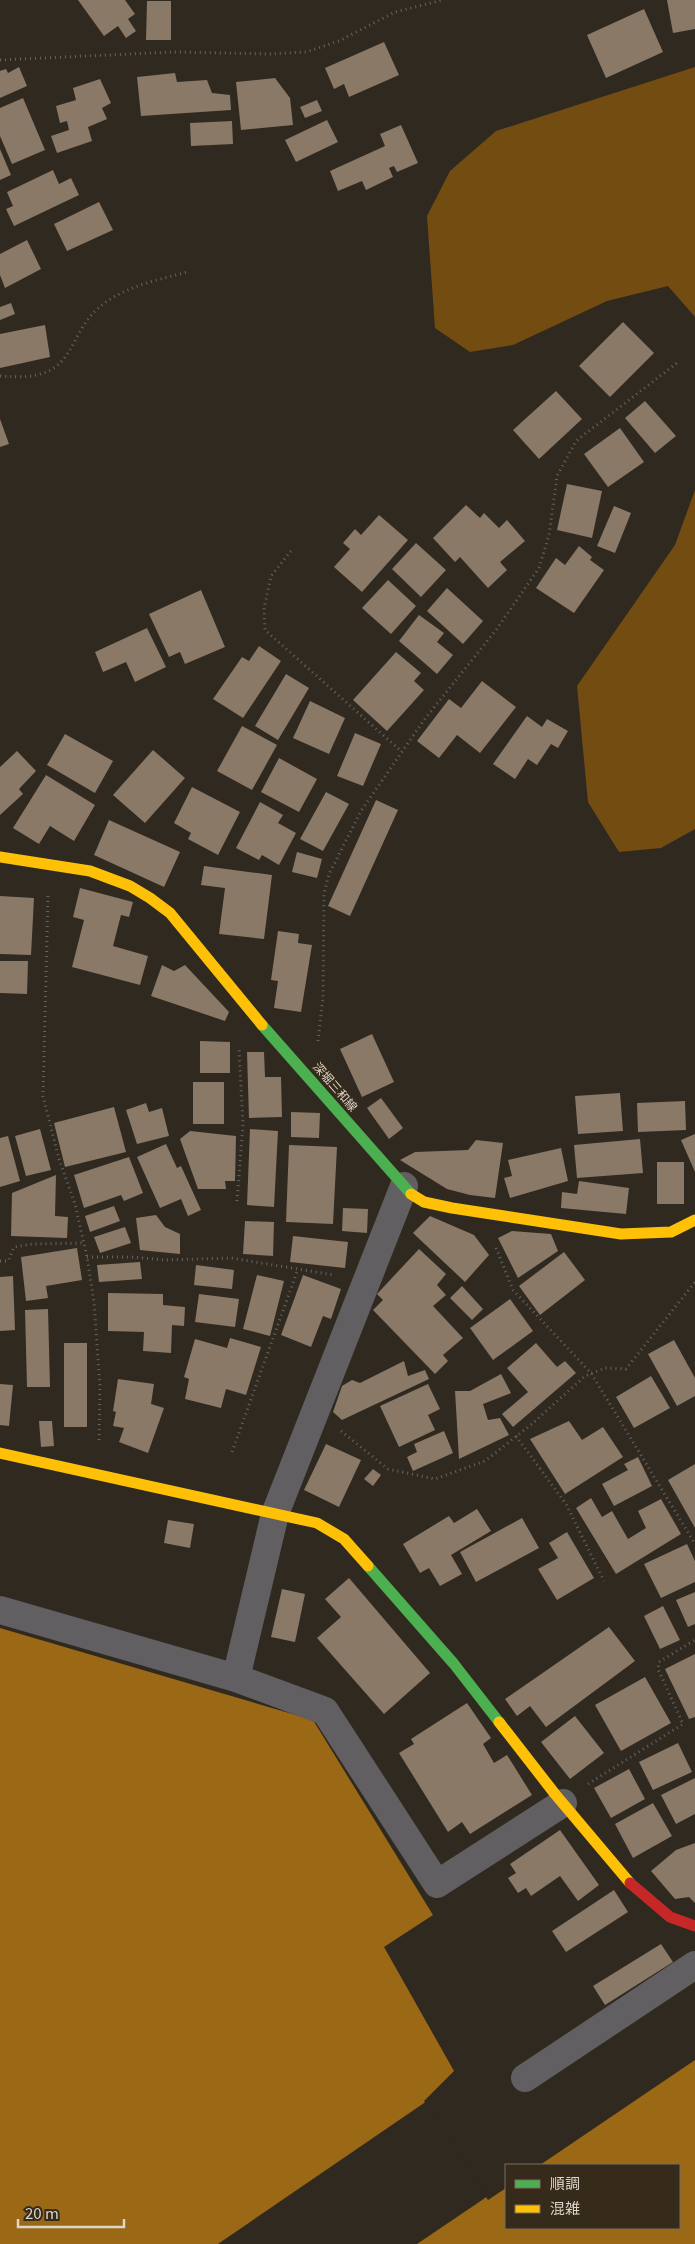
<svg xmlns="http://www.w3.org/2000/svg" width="695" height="2244" font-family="Georgia,'Noto Sans JP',serif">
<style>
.forest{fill:#734c12}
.water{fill:#9b6815}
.pier{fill:#302920}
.building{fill:#897966}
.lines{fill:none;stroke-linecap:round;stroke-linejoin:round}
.path{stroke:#666462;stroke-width:3;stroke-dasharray:1 4;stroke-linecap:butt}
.street{stroke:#615f61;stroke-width:28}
.fast{stroke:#4caf50;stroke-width:11}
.slow{stroke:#ffc107;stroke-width:11}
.jam{stroke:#c62828;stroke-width:11}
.labels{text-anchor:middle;stroke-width:5;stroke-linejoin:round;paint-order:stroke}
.street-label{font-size:12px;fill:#ddd5cb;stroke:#362a1a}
</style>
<rect width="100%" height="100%" fill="#302920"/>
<!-- forest -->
<path class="forest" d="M695 67V317L668 286 607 301 513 345 470 352 435 328 427 216 450 171 496 131Z
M695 490V829L661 848 619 852 588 802 577 686 675 545Z"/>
<!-- water -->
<path class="water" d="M0 1628 313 1720 433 1915 384 1947 454 2071 424 2101 488 2200 506 2188V2228H679V2165H540L695 2060V2244H0Z"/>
<!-- pier -->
<path class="pier" d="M427 2101 488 2196 417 2244H218Z"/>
<!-- building -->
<path class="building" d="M78 0H125L135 14 128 19 136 31 126 38 118 26 104 36Z
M667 0H695V29L673 33Z
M147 1H171V40H146Z
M644 9 663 52 606 78 587 35Z
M384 42 399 75 349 97 344 84 334 89 325 68Z
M19 67 27 86 0 98V71L6 69 8 73Z
M175 73 177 82 207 80 212 93 230 95 231 110 141 116 137 77Z
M275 78 290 98 293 125 241 130 236 82Z
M100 79 111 103 102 108 107 119 88 127 92 141 57 153 51 136 69 130 67 121 60 123 56 106 76 100 73 88Z
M23 98 45 150 12 164 0 136V108Z
M317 100 322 111 305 118 300 107Z
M327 120 338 142 296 162 285 140Z
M232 121 233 144 191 146 190 123Z
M401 125 418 163 397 172 394 166 389 168 393 177 366 190 362 181 338 191 330 171 385 146 380 134Z
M0 149 11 175 0 180Z
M53 170 59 184 71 178 79 195 14 226 6 209 13 206 7 192Z
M99 202 113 230 67 251 54 224Z
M27 240 41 269 5 288 0 275V254Z
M11 303 15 314 0 320V307Z
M623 322 654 353 610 397 579 366Z
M45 325 50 357 0 368V334Z
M556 391 582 419 539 459 513 430Z
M645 401 676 436 655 453 625 418Z
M0 419 9 444 0 447Z
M620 428 644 462 608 487 584 454Z
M567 484 602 491 592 538 557 530Z
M466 505 480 518 484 513 499 528 507 520 525 541 500 562 507 570 488 588 460 557 455 562 433 538Z
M614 506 631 513 615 553 597 546Z
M379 515 408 540 362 592 334 567 350 549 343 543 355 529 361 535Z
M416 543 446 570 421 597 392 569Z
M579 546 592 557 590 560 604 570 574 613 536 588 556 558 565 565Z
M388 580 416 606 391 634 362 608Z
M447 588 483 621 463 644 427 611Z
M201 590 225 647 185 664 180 652 169 657 149 614Z
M419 615 444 633 437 642 453 655 437 674 399 641Z
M147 628 166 667 135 682 126 662 103 672 95 652Z
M259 646 281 661 243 718 213 699 242 657 249 661Z
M396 652 421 673 414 681 424 690 387 731 353 700Z
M286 674 309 688 278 740 255 726Z
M482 681 516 707 480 753 457 735 439 758 417 741 449 699 461 708Z
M310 701 345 718 329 754 293 738Z
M527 716 542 727 547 719 568 731 558 748 551 744 537 765 528 759 515 779 493 764Z
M242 726 277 745 252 790 217 771Z
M355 733 381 744 363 786 337 776Z
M65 734 113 761 95 793 47 765Z
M153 750 185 778 145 823 113 795Z
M17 751 36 771 19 789 23 794 0 815V767Z
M279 758 317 779 299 812 261 792Z
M46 775 95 805 74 841 50 826 39 844 13 828Z
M192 787 240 812 218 855 188 839 191 833 174 823Z
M326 792 349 804 323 851 300 839Z
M376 800 398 810 350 916 328 906Z
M260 802 283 815 278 823 296 833 279 865 262 855 259 860 236 848Z
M109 820 180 852 164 887 94 855Z
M297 852 322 859 317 878 292 872Z
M204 866 272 875 264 939 219 934 225 888 201 885Z
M80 888 133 902 129 917 121 915 113 946 148 956 140 985 72 967 84 920 73 917Z
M0 896 34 898 31 955 0 954Z
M278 931 299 934 298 943 312 945 301 1012 274 1008 278 981 271 980Z
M0 961H28L27 994 0 993Z
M162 965 174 971 185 965 229 1012 225 1021 151 996Z
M372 1034 394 1082 362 1097 340 1049Z
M200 1041 230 1042V1073H200Z
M247 1052H264L265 1077H281L282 1117 249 1118Z
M193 1082H224V1124H193Z
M620 1093 623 1131 578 1134 575 1096Z
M381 1098 403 1128 389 1139 367 1108Z
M685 1101 686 1130 638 1132 637 1103Z
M146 1103 149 1112 162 1108 169 1136 137 1144 126 1110Z
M114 1107 126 1152 65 1167 54 1123Z
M291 1112 320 1113 319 1138 291 1137Z
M40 1129 51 1170 26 1176 15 1136Z
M250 1129 278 1131 274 1207 247 1205Z
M190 1131 236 1136 235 1181H225L226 1189H198L180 1139Z
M695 1134V1172L681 1140Z
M8 1136 20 1181 0 1187V1138Z
M640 1139 643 1173 577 1178 574 1145Z
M476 1140 503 1143 495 1198 470 1195 447 1189 400 1160 415 1152 468 1150Z
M166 1144 177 1168 181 1166 201 1210 188 1216 181 1199 160 1208 137 1157Z
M289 1145 337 1147 333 1224 286 1222Z
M561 1148 568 1181 510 1198 504 1178 512 1176 508 1160Z
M129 1157 143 1193 124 1201 121 1195 84 1208 74 1175Z
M657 1162H684V1204H657Z
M56 1175 55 1216 68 1217 67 1238 11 1236 12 1193Z
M579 1181 629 1188 626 1214 561 1208 562 1192 577 1194Z
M114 1206 120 1221 90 1232 85 1216Z
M343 1208 368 1209 367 1233 342 1231Z
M156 1215 165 1227 180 1234V1254L140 1250 136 1218Z
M430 1216 474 1235 489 1255 465 1282 413 1233Z
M245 1221 274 1222 273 1256 243 1254Z
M125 1227 131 1243 100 1253 94 1237Z
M512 1231 551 1234 558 1251 518 1278 498 1238Z
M293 1236 348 1242 345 1268 290 1262Z
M77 1248 82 1280 46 1286 48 1298 26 1301 21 1257Z
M419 1249 446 1274 437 1285 446 1295 433 1306 463 1338 443 1355 448 1361 435 1374 373 1310 383 1300 377 1294Z
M564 1252 585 1280 540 1315 519 1286Z
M140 1262 142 1279 99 1282 97 1265Z
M196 1265 234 1270 232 1289 194 1285Z
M257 1275 284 1281 270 1336 243 1329Z
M303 1275 341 1289 331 1319 323 1316 311 1347 281 1335Z
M13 1276 15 1330 0 1331V1277Z
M462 1286 483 1309 472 1320 450 1298Z
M108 1293 163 1294V1305L185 1307 184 1326 172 1325 171 1353 143 1351 144 1332 108 1331Z
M199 1294 239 1299 235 1327 195 1322Z
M510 1299 533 1331 493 1360 470 1328Z
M48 1309 50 1387H27L25 1310Z
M230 1338 261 1347 246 1395 226 1389 221 1408 185 1399 189 1379 184 1377 195 1339 227 1348Z
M674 1340 695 1378V1396L677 1406 648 1354Z
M64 1343H87V1427H64Z
M536 1343 557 1367 565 1361 576 1373 513 1427 502 1414 528 1392 507 1368Z
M404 1361 408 1376 425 1370 429 1379 342 1420 333 1412 342 1386 352 1380 360 1383Z
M501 1374 511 1393 483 1404 488 1420 500 1418 509 1435 459 1459 455 1391H470Z
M651 1376 670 1408 634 1428 616 1397Z
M118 1379 154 1384 151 1404 164 1408 148 1453 119 1442 124 1428 113 1426 116 1412 113 1411Z
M0 1384 13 1385 9 1426 0 1425Z
M428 1384 440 1409 428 1415 435 1430 399 1447 380 1406Z
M39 1421H52L54 1446 41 1447Z
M569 1421 582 1440 603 1427 623 1457 565 1494 530 1439Z
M444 1431 453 1453 413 1471 407 1457 417 1452 414 1444Z
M326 1444 361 1460 339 1507 304 1490Z
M638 1457 652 1486 614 1506 602 1484 628 1470 624 1464Z
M695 1464V1528L668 1480Z
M373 1469 381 1475 373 1486 364 1479Z
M591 1498 602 1517 612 1511 628 1539 646 1528 638 1511 661 1499 681 1534 616 1574 576 1508Z
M477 1509 491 1531 451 1555 462 1574 440 1586 429 1568 420 1573 403 1544 449 1516 454 1523Z
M522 1518 539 1548 476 1582 460 1552Z
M168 1520 194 1524 190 1548 164 1543Z
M567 1532 594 1578 557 1600 538 1569 558 1558 549 1543Z
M687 1544 695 1561V1582L661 1598 644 1564Z
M349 1578 430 1673 384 1714 317 1638 341 1617 325 1599Z
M282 1589 305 1594 295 1642 271 1637Z
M695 1592V1624L688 1627 676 1600Z
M663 1606 680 1640 660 1649 644 1616Z
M609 1627 635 1661 546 1727 530 1706 517 1716 505 1699Z
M695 1654V1717L689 1719 665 1669Z
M645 1677 671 1723 621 1751 595 1705Z
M467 1703 491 1738 483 1744 494 1763 507 1755 532 1795 470 1834 462 1822 448 1832 399 1753 414 1744 411 1739Z
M575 1716 604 1753 570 1779 541 1742Z
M678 1743 692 1772 653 1790 639 1762Z
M629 1769 645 1799 611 1818 594 1788Z
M695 1778V1814L676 1824 661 1795Z
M653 1803 672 1836 633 1858 615 1824Z
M560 1830 599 1885 578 1901 560 1876 531 1896 526 1888 518 1893 508 1878 516 1873 510 1864Z
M695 1843V1903L689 1897 675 1899 651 1871 676 1850Z
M614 1890 628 1912 566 1952 552 1931Z
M661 1944 673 1962 605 2005 593 1986Z"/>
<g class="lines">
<!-- path -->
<path class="path" d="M0 60 174 52 269 54 306 52 339 41 395 12 443 0
M0 376C86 384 59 332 109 300 132 285 161 279 188 272
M291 551 271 576 264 608 265 630 401 751
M48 896 43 1096 59 1159 75 1204 87 1257 94 1302 100 1387 99 1443
M318 1041 323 998 324 894 329 874 361 811 424 720 496 630 539 568 549 535 557 476 576 441 677 363
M237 1201 243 1125 239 1049
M496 1248 513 1290 591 1373 695 1544
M87 1257H131L165 1260 231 1258 334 1275
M0 1261H8L14 1247 33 1244 85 1243
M341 1431 388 1469 435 1479 485 1461 532 1424 585 1376 605 1368 626 1369 695 1282
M516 1436 566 1504 604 1581
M232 1452 298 1269
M588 1784 683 1724 658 1669 659 1662 695 1640"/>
<!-- street -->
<path class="street" d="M0 1610 236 1678 325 1711 437 1884 563 1803
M236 1678 275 1514 404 1186
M525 2078 695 1965"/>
<!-- fast -->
<path class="fast" d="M262 1025 411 1194
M368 1566 454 1664 499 1722"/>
<!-- slow -->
<path class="slow" d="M0 857 90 871 130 886 150 898 170 913 262 1025
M411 1194 424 1202 452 1208 621 1234 671 1232 695 1220
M0 1453 317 1523 344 1539 368 1566
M499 1722 555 1794 630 1883"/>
<!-- jam -->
<path class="jam" d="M630 1883 670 1917 695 1926"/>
</g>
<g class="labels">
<!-- street labels -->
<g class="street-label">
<text transform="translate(335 1087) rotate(49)" y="4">深堀三和線</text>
</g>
</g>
<!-- legend -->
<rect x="505" y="2164" width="175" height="65" fill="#362a1a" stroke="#796e61"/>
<rect x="515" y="2180" width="25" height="8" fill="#4caf50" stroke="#796e61"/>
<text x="550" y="2189" font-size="15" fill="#ddd5cb">順調</text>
<rect x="515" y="2205" width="25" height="8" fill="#ffc107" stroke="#796e61"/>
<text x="550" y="2214" font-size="15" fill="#ddd5cb">混雑</text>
<!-- scale -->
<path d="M18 2219v8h106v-8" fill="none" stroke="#ddd5cb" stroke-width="2.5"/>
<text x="25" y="2219" font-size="15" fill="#ddd5cb" stroke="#362a1a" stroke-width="4" paint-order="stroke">20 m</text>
</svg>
